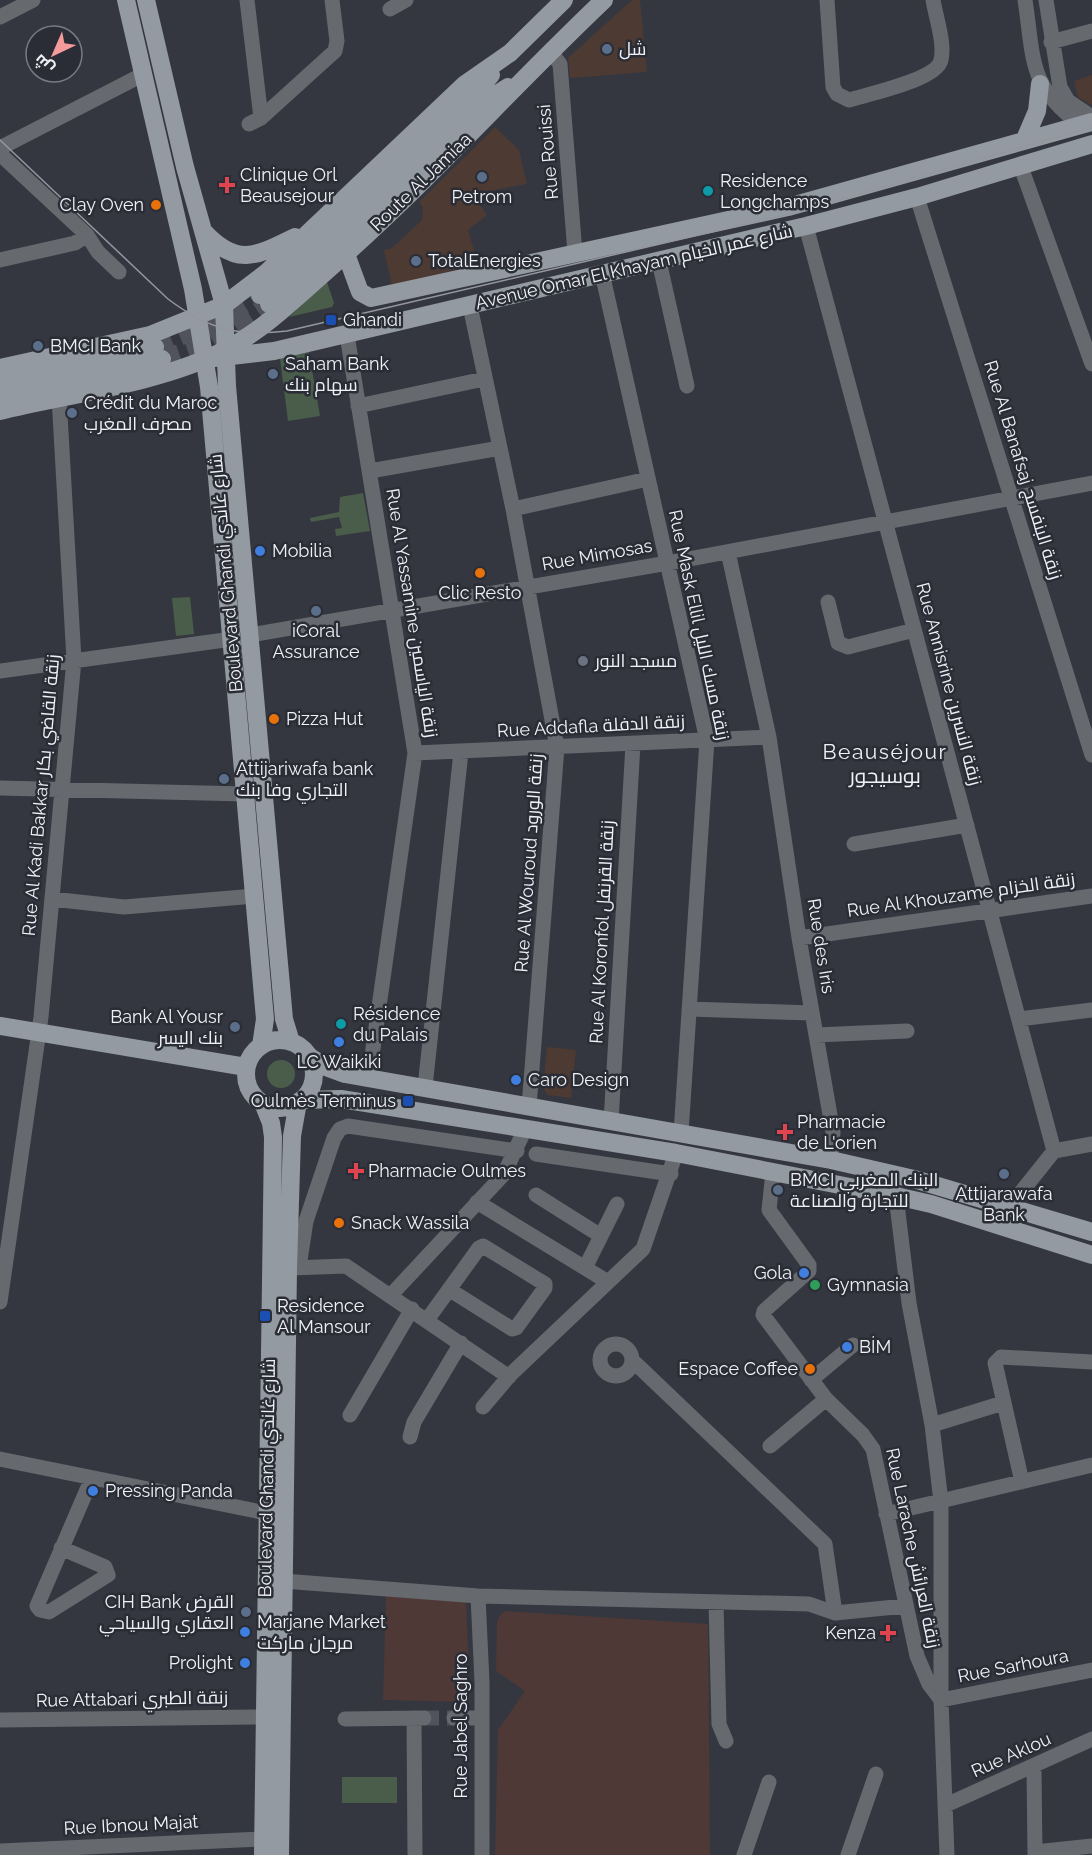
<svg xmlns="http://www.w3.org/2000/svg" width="1092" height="1855" font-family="Raleway,Cairo,sans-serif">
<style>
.commercial{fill:#4d3a33}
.education{fill:#4e3937}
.green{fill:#495d4a}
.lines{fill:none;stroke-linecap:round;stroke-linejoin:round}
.minor-tunnel{stroke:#50535b;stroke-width:15;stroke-dasharray:15 8;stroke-linecap:butt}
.major-tunnel{stroke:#50535b;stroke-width:18;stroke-dasharray:18 9;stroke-linecap:butt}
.minor{stroke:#66696d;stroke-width:15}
.major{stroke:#939aa1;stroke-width:18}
.tram{stroke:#95979f;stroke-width:1.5}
.service-dot{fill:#5c6f8a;stroke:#2a2d35;stroke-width:2}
.health-dot{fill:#e0444e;stroke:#2a2d35;stroke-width:2}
.culture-dot{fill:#0f9aa8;stroke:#2a2d35;stroke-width:2}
.food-dot{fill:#e8710a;stroke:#2a2d35;stroke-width:2}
.transit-dot{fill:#1a4fb4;stroke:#2a2d35;stroke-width:2}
.shop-dot{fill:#3f7fe0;stroke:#2a2d35;stroke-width:2}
.worship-dot{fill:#6b7280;stroke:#2a2d35;stroke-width:2}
.leisure-dot{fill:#2e9e5b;stroke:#2a2d35;stroke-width:2}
.labels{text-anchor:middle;stroke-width:5;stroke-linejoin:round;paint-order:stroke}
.poi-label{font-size:18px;fill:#eff1f7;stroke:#2a2d35;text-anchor:start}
.street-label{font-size:18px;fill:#eff1f7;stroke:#2a2d35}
.quarter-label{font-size:21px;letter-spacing:1.5px;fill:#eff1f7;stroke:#2a2d35}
</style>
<rect width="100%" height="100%" fill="#343740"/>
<!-- commercial -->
<path class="commercial" d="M632 0H640L647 72 570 78 568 58Z
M1092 75V105L1078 97 1074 81Z
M495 127 519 150 527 184 489 191 488 196 479 203 487 215 468 230 478 264 392 286 384 250 392 248 422 220 423 208 419 202Z
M547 1047 576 1050 571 1098 547 1095 543 1087Z"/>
<!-- education -->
<path class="education" d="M386 1596 466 1602 470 1702 383 1700Z
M506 1611 708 1624 710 1855H495L498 1730 525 1691 496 1671 497 1621 501 1614Z"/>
<!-- green -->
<path class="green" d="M327 282 334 303 332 307 289 317Z
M309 352 320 416 288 421 280 358Z
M363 493 370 531 336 536 335 529 342 528 339 517 311 522 310 518 339 512 340 497Z
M190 597 194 634 176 636 172 598Z
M267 1074a14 14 0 1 1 28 0a14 14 0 1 1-28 0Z
M342 1777H397V1803H342Z"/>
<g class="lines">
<!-- minor-tunnel -->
<path class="minor-tunnel" d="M424 1718H454"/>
<!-- major-tunnel -->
<path class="major-tunnel" d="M155 347 220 320 260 295
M162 359 212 342 269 304"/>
<!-- minor -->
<path class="minor" d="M247 0 261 118
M827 0 833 87 837 94 849 100C868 94 937 80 941 60 945 43 936 18 933 0
M1025 0C1034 59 1028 87 1081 125
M1046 0 1060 87 1068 101 1092 117
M390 9 406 0
M0 17 33 0
M1051 42 1092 31
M550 51 560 64 575 253
M249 124 261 118 335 51 337 41 332 0
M0 148 142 75
M0 154 87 235 98 252 119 272
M1021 167 1092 364
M917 197 1092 755
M806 226 1054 1151
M0 260 75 243 87 235
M659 261 687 386
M602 273 707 740 681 1133
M470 306 513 509 557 747 529 1107
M347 335 415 753 369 1077
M358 406 484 379
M370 471 500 448
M513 509 648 479
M728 552 769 737 799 938 833 1132 831 1160
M828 602 838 643 848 647 914 630
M250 635 668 563 1092 483
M0 671 232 639
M415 753 769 737
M0 788 245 794
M854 844 967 825
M52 899 124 907 255 896
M799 938 1092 896
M689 1009 812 1013
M1019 1019 1092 1010
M816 1035 907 1031
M425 1087 461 752
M611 1122 633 744
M536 1154 671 1174
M773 1172 769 1210 809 1265V1271L764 1311 763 1315 826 1399 863 1435 873 1449 917 1656 929 1684 941 1700 947 1855
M536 1195 601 1236
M896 1196 909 1303 932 1425 941 1502V1700L1092 1670
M477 1202 608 1282
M1010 1206 1054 1151 1092 1144
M299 1267 306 1221 334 1138 340 1129 348 1126 517 1151
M291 1268 346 1266 509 1377
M585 1268 617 1204
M391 1295 504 1174 525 1129
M0 1302 41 1017 74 660 59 397
M427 1320 479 1248 483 1246 545 1284V1288L516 1328 512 1329 450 1290
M600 1360a16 16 0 1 1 32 0a16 16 0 1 1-32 0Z
M633 1361 825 1544 835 1613
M811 1380 853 1345
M483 1407 510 1375 643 1249 676 1153
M350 1415 412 1309
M932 1425 1003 1403
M410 1437 414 1422 461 1343
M770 1446 826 1399
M0 1459 266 1513
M1022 1482 995 1363 1001 1357 1092 1362
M886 1514 1092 1465
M61 1548 105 1567 108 1575 49 1612 40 1610 37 1606 92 1478
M283 1581 478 1596 809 1604 835 1613 905 1606
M478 1596 482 1682V1855
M716 1602 719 1724 726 1741
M414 1718 415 1855
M454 1718H482
M345 1719 424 1718
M0 1720 264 1717
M1034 1767 1035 1855
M946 1805 1092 1739
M0 1851 263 1839
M1035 1852 1092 1846
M744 1855 769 1782
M848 1855 876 1774"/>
<!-- major -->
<path class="major" d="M126 0 193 289 209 387 265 1019 261 1046
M146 0 185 167 224 305 227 386 284 1019 291 1042
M1025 139 1037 111 1040 84
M205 233C238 268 258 255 295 237
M346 254 360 292 371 298 788 207 1092 122
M260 295 474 95 491 75
M269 304 486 101 508 87
M214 358 274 351 806 226 917 197 1092 144
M0 368 150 335 224 305 266 273 464 85 510 53 564 0
M0 382 155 347
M0 396 162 359
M0 411C70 394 160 383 223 351 264 330 297 297 331 267 427 183 511 88 604 0
M0 1026 246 1067
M246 1074a34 34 0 1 1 68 0a34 34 0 1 1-68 0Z
M307 1055 326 1067 345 1074 831 1160 914 1179 1092 1232
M301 1100 341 1099 676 1153 896 1196 931 1204 1092 1255
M263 1855 273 1137 271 1123 263 1103
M280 1855 288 1268 292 1136 298 1102"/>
<!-- tram -->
<path class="tram" d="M0 140 168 299C208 329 237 337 287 331L793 213 1092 127"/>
</g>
<!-- markers -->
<g class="service-dot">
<circle cx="607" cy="49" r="6"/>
<circle cx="482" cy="177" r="6"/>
<circle cx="416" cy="261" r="6"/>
<circle cx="38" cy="346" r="6"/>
<circle cx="273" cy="374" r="6"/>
<circle cx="72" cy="413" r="6"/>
<circle cx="316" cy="611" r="6"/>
<circle cx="224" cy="779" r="6"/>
<circle cx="235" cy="1027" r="6"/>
<circle cx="1004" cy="1174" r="6"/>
<circle cx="778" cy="1190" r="6"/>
<circle cx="246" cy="1612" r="6"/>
</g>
<g class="health-dot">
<path d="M224 176h6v6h6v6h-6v6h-6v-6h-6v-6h6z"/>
<path d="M782 1123h6v6h6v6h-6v6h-6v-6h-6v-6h6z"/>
<path d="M353 1162h6v6h6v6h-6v6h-6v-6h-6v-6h6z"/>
<path d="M885 1624h6v6h6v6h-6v6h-6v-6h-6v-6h6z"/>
</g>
<g class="culture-dot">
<circle cx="708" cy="191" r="6"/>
<circle cx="341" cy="1024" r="6"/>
</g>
<g class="food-dot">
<circle cx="156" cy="205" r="6"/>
<circle cx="480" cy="573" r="6"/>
<circle cx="274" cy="719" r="6"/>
<circle cx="339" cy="1223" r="6"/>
<circle cx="810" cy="1369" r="6"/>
</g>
<g class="transit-dot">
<rect x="325" y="314" width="12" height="12" rx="3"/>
<rect x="402" y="1095" width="12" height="12" rx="3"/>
<rect x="259" y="1310" width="12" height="12" rx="3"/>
</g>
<g class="shop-dot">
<circle cx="260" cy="551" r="6"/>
<circle cx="339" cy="1042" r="6"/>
<circle cx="516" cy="1080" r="6"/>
<circle cx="804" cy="1273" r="6"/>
<circle cx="847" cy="1347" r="6"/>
<circle cx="93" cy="1491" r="6"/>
<circle cx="245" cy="1632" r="6"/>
<circle cx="245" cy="1663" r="6"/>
</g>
<circle class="worship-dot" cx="583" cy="661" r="6"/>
<circle class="leisure-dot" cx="815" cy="1285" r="6"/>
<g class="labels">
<!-- poi labels -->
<g class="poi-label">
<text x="619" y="55">شل</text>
<text x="240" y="181">Clinique Orl<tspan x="240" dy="21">Beausejour</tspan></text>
<text x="720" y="187">Residence<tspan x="720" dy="21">Longchamps</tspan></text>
<text x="482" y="203" text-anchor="middle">Petrom</text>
<text x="144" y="211" text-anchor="end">Clay Oven</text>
<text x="428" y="267">TotalEnergies</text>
<text x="343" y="326">Ghandi</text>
<text x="50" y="352">BMCI Bank</text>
<text x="285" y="370">Saham Bank<tspan x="285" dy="21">سهام بنك</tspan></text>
<text x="84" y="409">Crédit du Maroc<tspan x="84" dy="21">مصرف المغرب</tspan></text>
<text x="272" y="557">Mobilia</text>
<text x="480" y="599" text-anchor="middle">Clic Resto</text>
<text x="316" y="637" text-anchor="middle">iCoral<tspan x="316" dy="21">Assurance</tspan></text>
<text x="595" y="667">مسجد النور</text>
<text x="286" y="725">Pizza Hut</text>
<text x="236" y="775">Attijariwafa bank<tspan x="236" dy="21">التجاري وفا بنك</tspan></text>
<text x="353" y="1020">Résidence<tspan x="353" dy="21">du Palais</tspan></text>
<text x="223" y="1023" text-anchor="end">Bank Al Yousr<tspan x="223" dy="21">بنك اليسر</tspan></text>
<text x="339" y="1068" text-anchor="middle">LC Waikiki</text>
<text x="528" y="1086">Caro Design</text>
<text x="396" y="1107" text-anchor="end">Oulmès Terminus</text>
<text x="797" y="1128">Pharmacie<tspan x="797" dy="21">de L'orien</tspan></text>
<text x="368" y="1177">Pharmacie Oulmes</text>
<text x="790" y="1186">BMCI البنك المغربي<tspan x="790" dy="21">للتجارة والصناعة</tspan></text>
<text x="1004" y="1200" text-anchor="middle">Attijarawafa<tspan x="1004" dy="21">Bank</tspan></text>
<text x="351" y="1229">Snack Wassila</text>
<text x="792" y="1279" text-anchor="end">Gola</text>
<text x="827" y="1291">Gymnasia</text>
<text x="277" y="1312">Residence<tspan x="277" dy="21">Al Mansour</tspan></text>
<text x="859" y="1353">BİM</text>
<text x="798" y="1375" text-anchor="end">Espace Coffee</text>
<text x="105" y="1497">Pressing Panda</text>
<text x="234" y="1608" text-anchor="end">CIH Bank القرض<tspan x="234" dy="21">العقاري والسياحي</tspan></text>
<text x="257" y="1628">Marjane Market<tspan x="257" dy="21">مرجان ماركت</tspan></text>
<text x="876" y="1639" text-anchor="end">Kenza</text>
<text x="233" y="1669" text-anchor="end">Prolight</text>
</g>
<!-- street labels -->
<g class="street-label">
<text transform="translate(548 152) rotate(-95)" y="6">Rue Rouissi</text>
<text transform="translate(421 182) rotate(-44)" y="6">Route Al Jamiaa</text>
<text transform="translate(634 267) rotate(-13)" y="6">Avenue Omar El Khayam شارع عمر الخيام</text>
<text transform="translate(1023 470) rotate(73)" y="6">Rue Al Banafsaj زنقة البنفسج</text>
<text transform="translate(597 555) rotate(-10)" y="6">Rue Mimosas</text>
<text transform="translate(226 573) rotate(-95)" y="6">Boulevard Ghandi شارع غاندي</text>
<text transform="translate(412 613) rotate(81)" y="6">Rue Al Yassamine زنقة الياسمين</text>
<text transform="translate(699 625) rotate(78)" y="6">Rue Mask Ellil زنقة مسك الليل</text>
<text transform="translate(949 684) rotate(75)" y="6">Rue Annisrine زنقة النسرين</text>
<text transform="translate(591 726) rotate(-3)" y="6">Rue Addafla زنقة الدفلة</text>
<text transform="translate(41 795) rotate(-85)" y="6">Rue Al Kadi Bakkar زنقة القاضي بكار</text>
<text transform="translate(529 863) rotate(-86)" y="6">Rue Al Wouroud زنقة الورود</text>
<text transform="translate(961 895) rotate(-8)" y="6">Rue Al Khouzame زنقة الخزام</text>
<text transform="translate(602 932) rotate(-87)" y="6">Rue Al Koronfol زنقة القرنفل</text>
<text transform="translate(821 946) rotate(81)" y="6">Rue des Iris</text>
<text transform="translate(267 1478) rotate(-89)" y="6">Boulevard Ghandi شارع غاندي</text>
<text transform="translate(913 1548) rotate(78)" y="6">Rue Larache زنقة العرائش</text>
<text transform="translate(1013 1666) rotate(-11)" y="6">Rue Sarhoura</text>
<text transform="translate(132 1699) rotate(-1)" y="6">Rue Attabari زنقة الطبري</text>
<text transform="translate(461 1726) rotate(-90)" y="6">Rue Jabel Saghro</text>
<text transform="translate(1011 1755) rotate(-24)" y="6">Rue Aklou</text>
<text transform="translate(131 1825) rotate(-3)" y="6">Rue Ibnou Majat</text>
</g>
<!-- quarter labels -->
<g class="quarter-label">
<text x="885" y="759">Beauséjour<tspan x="885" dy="24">بوسيجور</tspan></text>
</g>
</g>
<!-- north arrow -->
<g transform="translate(54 54) rotate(224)"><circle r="28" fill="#2a2d35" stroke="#797b83" stroke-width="1.5"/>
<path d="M0-4.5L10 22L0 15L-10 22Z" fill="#f59b9c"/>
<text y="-9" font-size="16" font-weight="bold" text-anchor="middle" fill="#eff1f7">ش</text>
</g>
</svg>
